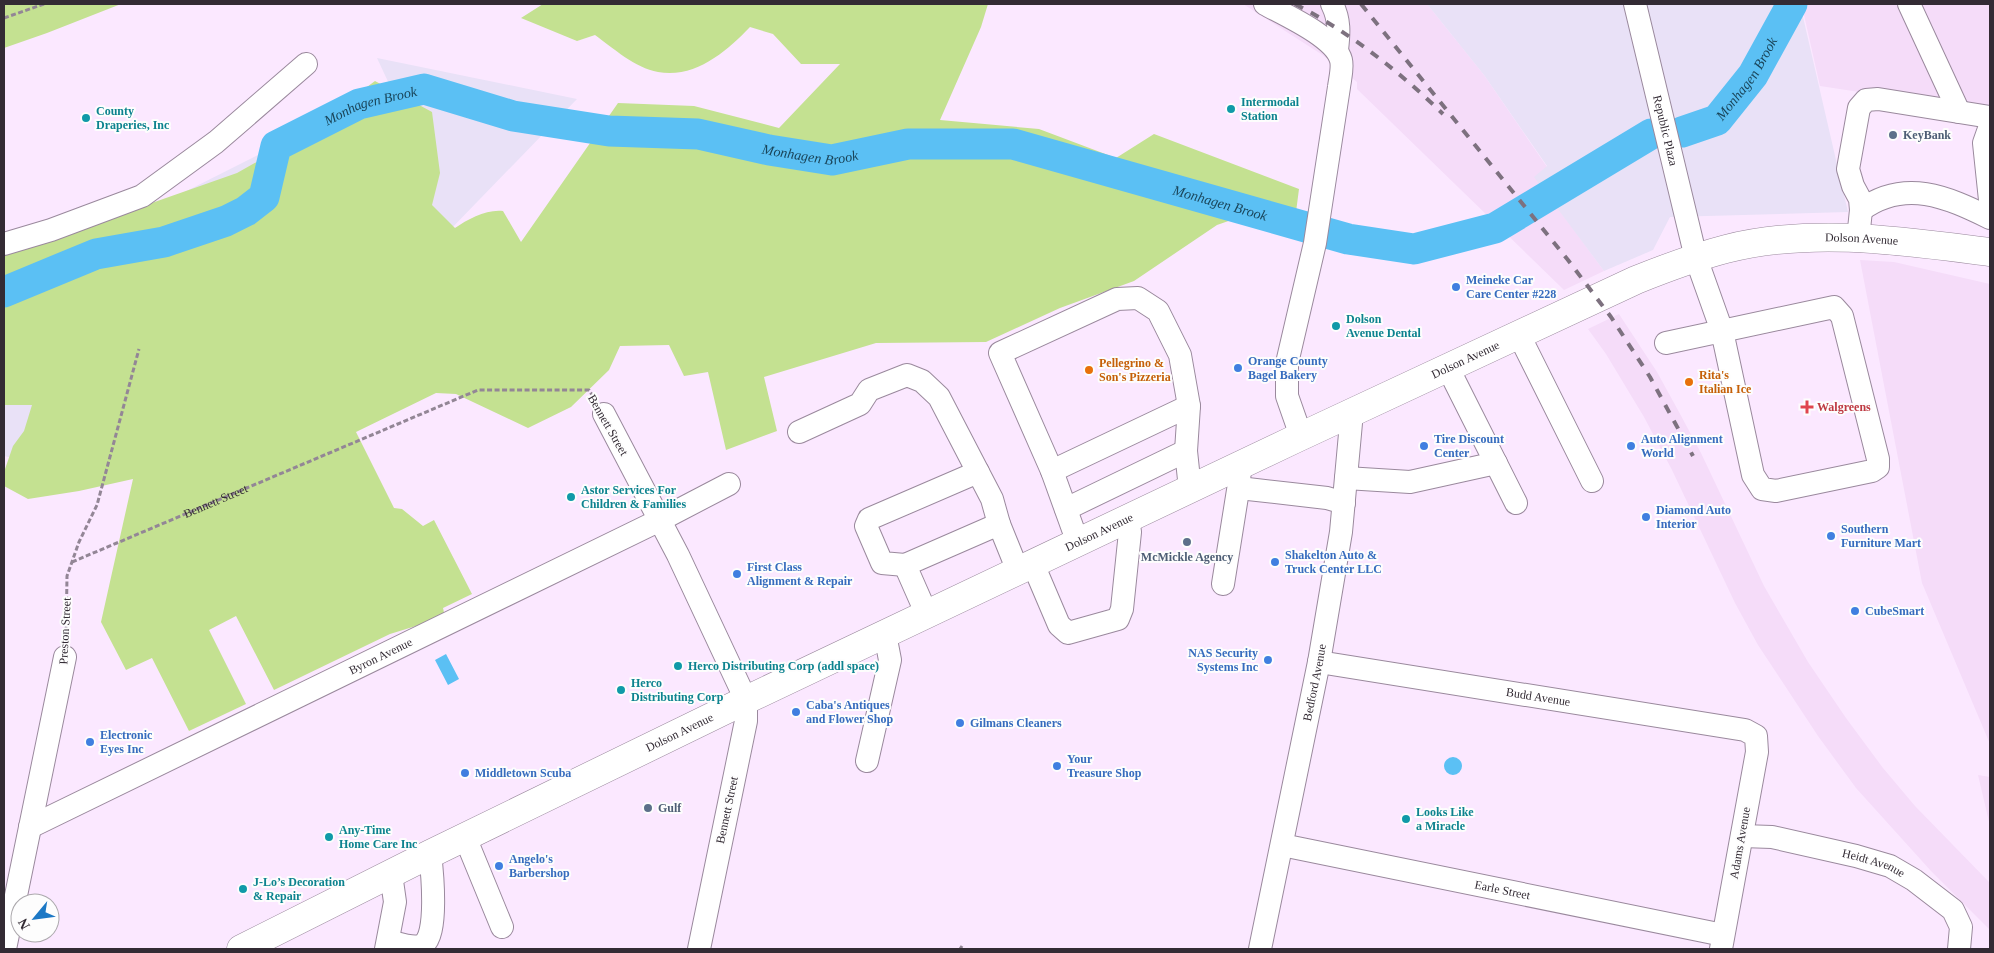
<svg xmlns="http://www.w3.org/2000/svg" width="1994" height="953" font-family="'Times New Roman',serif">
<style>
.built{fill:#f5dcf9}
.industrial{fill:#e9e1f7}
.green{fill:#c4e191}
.water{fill:#5bc0f4}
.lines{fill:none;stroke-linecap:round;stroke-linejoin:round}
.river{stroke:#5bc0f4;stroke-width:31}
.minor-casing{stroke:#9a899d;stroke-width:24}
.major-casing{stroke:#9a899d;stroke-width:29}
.path{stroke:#938696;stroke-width:3;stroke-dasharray:5 2.5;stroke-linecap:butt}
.minor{stroke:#fff;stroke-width:22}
.major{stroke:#fff;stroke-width:28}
.rail{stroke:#7d717f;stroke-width:4;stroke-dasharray:9 9;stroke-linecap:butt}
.culture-dot{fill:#0f9aa8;stroke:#fdfdfd;stroke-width:2}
.service-dot{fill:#5c6f8a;stroke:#fdfdfd;stroke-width:2}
.shop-dot{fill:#3f7fe0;stroke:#fdfdfd;stroke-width:2}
.food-dot{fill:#e8710a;stroke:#fdfdfd;stroke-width:2}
.health-dot{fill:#e0444e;stroke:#fdfdfd;stroke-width:2}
.labels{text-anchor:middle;stroke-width:4;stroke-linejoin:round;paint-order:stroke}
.culture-label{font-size:12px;font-weight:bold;fill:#0d838f;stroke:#fdfdfd;text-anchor:start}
.street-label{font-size:12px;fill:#332b34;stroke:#fdfdfd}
.service-label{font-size:12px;font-weight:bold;fill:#4e5e75;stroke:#fdfdfd;text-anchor:start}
.shop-label{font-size:12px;font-weight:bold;fill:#366cbe;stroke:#fdfdfd;text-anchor:start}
.food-label{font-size:12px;font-weight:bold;fill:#c56008;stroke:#fdfdfd;text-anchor:start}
.health-label{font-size:12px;font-weight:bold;fill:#be3a42;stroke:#fdfdfd;text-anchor:start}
.water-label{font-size:14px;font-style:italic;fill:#1a455a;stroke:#fdfdfd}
</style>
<rect width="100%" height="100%" fill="#fbe8ff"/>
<!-- built -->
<path class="built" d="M1243 4H1427L1484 75 1547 167 1535 177 1604 271 1564 290 1357 89V82L1321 54Z
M1804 4H1990V112L1820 86 1802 6Z
M1860 260 1894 262 1990 284V744L1922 583Z
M1619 314 1657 372 1679 412 1701 453 1764 586 1808 662 1846 718 1883 768 1915 806 1989 882 1990 881V930L1931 871 1856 788 1818 736 1758 645 1735 603 1672 470 1644 417 1606 354 1588 329Z
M1978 775 1990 777V826Z"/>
<!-- industrial -->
<path class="industrial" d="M1427 4H1800L1848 212 1670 217 1653 250 1604 271 1534 177 1547 166 1484 75Z
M377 58 577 99 352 331 94 476 4 456V283L391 88Z"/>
<!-- green -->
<path class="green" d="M4 4H121L47 33 4 48Z
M543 4H988L981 27 940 120 1039 129 1116 158 1154 134 1299 189 1296 212 1288 215 1260 210 1217 225 1134 281 1060 308 986 342 876 343 764 377 777 431 726 450 708 372 684 376 669 345 620 346 609 370 571 407 528 428 456 394 436 393 356 432 394 508 402 509 423 526 434 520 472 594 443 608 445 617 390 634 274 690 236 616 209 630 246 704 189 731 152 658 126 670 101 622 133 479 79 491 28 499 4 486V472L13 446 24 431 32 405H4V255L237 173 294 141 375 81 432 112 440 173 432 205 455 228C468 219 487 209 503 211L521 242 618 103 694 106 779 128 840 64H801L773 34 750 27C727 51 695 79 658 72 635 68 613 48 595 35L577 41 521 18Z"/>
<!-- water -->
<path class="water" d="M446 654 459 679 448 685 435 660Z
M1444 766a9 9 0 1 1 18 0a9 9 0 1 1-18 0Z"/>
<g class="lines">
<!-- river -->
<g class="river">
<path id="s1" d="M1682 132 1717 120 1753 75 1792 4"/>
<path id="s2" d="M4 292 96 254 164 242 226 221 246 211 264 197 276 146 359 104 424 89 513 116 609 131 698 134 769 150 832 160 908 144H1013L1348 239 1414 249 1495 228 1651 134"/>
</g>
<defs>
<g id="minor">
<path d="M1265 4C1285 15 1335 37 1341 60 1343 68 1340 79 1339 87L1315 243 1287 363V396L1301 436"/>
<path d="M1332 4C1340 20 1339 33 1337 50"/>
<path id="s4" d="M1635 4 1696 258 1722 331 1753 475 1762 489 1776 491 1872 471 1878 467V459L1842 316 1834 307 1666 343"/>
<path d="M1909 4 1959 112"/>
<path d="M1990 126 1984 143 1990 200"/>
<path d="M1861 210C1905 178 1947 197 1990 218"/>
<path d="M1858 239 1861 210 1860 199 1853 186 1848 169 1859 108 1866 100 1878 99 1990 117"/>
<path d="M4 244 51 230 142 196 216 142 306 64"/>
<path d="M1519 335 1592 481"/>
<path d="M1448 368 1516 503"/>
<path d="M604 414 678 555 746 700V721L699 949"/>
<path d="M799 432 860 404 869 390 907 375 922 381 939 397 992 499 999 524"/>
<path d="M1052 471 1189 406"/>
<path d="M1346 478 1410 482 1496 463"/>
<path d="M1239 488 1327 498 1344 503"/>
<path d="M1066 509 1186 451"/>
<path d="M1078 543 1052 471 1000 353 1117 299 1138 298 1158 311 1180 355 1189 406 1186 451 1190 489"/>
<path d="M1033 564 1059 625 1068 633 1118 619 1122 609 1130 532 1128 519"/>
<path d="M905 565 882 563 866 526 869 519 978 472"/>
<path d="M1223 584 1239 484 1240 465"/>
<path d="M927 615 905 565 999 524 1018 571"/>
<path id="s5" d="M1319 662 1745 730 1756 736 1757 752 1721 949"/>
<path d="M867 761 890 660 885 634"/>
<path id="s6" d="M30 827 660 520 729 484"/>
<path id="s7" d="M1742 836 1772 837 1856 856 1890 866 1914 880 1953 910 1961 927 1959 949"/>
<path d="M465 837 502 927"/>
<path id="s8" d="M1282 845 1723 935"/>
<path d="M388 941C397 943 414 949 422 945 439 938 432 870 430 854"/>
<path d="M5 949 65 657"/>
<path d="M386 949 395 902 391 874"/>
<path id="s9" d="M1260 949 1319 662 1341 532 1352 412"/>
</g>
<g id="major">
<path id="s10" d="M241 949 430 854 746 700 1293 440 1636 280C1666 268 1695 257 1726 249 1812 227 1903 241 1990 252"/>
</g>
</defs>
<!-- minor casing -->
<use href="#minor" class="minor-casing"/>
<!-- major casing -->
<use href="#major" class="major-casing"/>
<!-- path -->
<g class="path">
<path d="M4 18 44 4"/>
<path id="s3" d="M72 562 478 390H589L594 398"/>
<path d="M66 639 67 576 79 542 97 505 139 349"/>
<path d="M960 949 962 946"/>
</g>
<!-- minor -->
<use href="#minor" class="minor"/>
<!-- major -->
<use href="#major" class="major"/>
<!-- rail -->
<path class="rail" d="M1295 4C1349 32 1399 71 1443 114
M1361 4 1568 260 1611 317 1650 377 1693 456"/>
</g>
<!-- markers -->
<g class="culture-dot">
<circle cx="1231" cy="109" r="5"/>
<circle cx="86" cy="118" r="5"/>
<circle cx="1336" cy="326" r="5"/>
<circle cx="571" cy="497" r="5"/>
<circle cx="678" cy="666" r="5"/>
<circle cx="621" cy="690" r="5"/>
<circle cx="1406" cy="819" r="5"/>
<circle cx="329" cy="837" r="5"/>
<circle cx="243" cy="889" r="5"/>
</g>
<g class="service-dot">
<circle cx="1893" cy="135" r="5"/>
<circle cx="1187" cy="542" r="5"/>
<circle cx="648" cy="808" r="5"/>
</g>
<g class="shop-dot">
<circle cx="1456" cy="287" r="5"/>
<circle cx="1238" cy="368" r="5"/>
<circle cx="1424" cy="446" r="5"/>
<circle cx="1631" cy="446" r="5"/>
<circle cx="1646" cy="517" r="5"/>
<circle cx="1831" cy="536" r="5"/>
<circle cx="1275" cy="562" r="5"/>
<circle cx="737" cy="574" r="5"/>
<circle cx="1855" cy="611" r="5"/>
<circle cx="1268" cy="660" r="5"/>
<circle cx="796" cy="712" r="5"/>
<circle cx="960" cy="723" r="5"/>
<circle cx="90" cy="742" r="5"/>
<circle cx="1057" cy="766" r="5"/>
<circle cx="465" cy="773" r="5"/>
<circle cx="499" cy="866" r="5"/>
</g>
<g class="food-dot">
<circle cx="1089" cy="370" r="5"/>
<circle cx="1689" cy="382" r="5"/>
</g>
<path class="health-dot" d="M1804.5 399.5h5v5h5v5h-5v5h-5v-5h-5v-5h5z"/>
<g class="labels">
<!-- culture labels -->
<g class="culture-label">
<text x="1241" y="106">Intermodal<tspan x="1241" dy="14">Station</tspan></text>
<text x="96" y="115">County<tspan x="96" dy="14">Draperies, Inc</tspan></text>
<text x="1346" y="323">Dolson<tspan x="1346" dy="14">Avenue Dental</tspan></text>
<text x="581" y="494">Astor Services For<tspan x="581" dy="14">Children &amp; Families</tspan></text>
<text x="688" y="670">Herco Distributing Corp (addl space)</text>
<text x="631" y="687">Herco<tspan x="631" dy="14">Distributing Corp</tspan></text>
<text x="1416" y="816">Looks Like<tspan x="1416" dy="14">a Miracle</tspan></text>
<text x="339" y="834">Any-Time<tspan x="339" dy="14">Home Care Inc</tspan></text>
<text x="253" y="886">J-Lo’s Decoration<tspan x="253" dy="14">&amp; Repair</tspan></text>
</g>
<!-- street labels -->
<g class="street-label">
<text dy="4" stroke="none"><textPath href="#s4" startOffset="130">Republic Plaza</textPath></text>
<text dy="4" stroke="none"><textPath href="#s10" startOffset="1779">Dolson Avenue</textPath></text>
<text dy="4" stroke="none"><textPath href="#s10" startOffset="1359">Dolson Avenue</textPath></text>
<text transform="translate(608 425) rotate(60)" y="4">Bennett Street</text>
<text dy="4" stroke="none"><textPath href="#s3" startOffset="156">Bennett Street</textPath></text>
<text dy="4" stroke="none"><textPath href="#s10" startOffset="954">Dolson Avenue</textPath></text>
<text transform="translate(65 631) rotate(-87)" y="4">Preston Street</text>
<text dy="4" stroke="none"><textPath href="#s6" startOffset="390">Byron Avenue</textPath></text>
<text dy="4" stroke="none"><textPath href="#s9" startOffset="272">Bedford Avenue</textPath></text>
<text dy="4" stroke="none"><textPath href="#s5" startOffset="222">Budd Avenue</textPath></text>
<text dy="4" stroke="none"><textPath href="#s10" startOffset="489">Dolson Avenue</textPath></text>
<text transform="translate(727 810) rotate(-78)" y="4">Bennett Street</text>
<text transform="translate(1740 843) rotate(-80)" y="4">Adams Avenue</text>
<text dy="4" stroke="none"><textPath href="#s7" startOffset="135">Heidt Avenue</textPath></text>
<text dy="4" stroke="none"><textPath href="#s8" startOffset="225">Earle Street</textPath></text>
</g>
<!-- service labels -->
<g class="service-label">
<text x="1903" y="139">KeyBank</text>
<text x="1187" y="561" text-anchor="middle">McMickle Agency</text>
<text x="658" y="812">Gulf</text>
</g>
<!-- shop labels -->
<g class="shop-label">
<text x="1466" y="284">Meineke Car<tspan x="1466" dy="14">Care Center #228</tspan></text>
<text x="1248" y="365">Orange County<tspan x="1248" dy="14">Bagel Bakery</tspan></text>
<text x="1434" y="443">Tire Discount<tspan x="1434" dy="14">Center</tspan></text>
<text x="1641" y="443">Auto Alignment<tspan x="1641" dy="14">World</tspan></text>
<text x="1656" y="514">Diamond Auto<tspan x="1656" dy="14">Interior</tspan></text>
<text x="1841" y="533">Southern<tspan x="1841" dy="14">Furniture Mart</tspan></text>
<text x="1285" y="559">Shakelton Auto &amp;<tspan x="1285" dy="14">Truck Center LLC</tspan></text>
<text x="747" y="571">First Class<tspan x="747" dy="14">Alignment &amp; Repair</tspan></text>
<text x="1865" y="615">CubeSmart</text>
<text x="1258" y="657" text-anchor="end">NAS Security<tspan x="1258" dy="14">Systems Inc</tspan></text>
<text x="806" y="709">Caba's Antiques<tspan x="806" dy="14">and Flower Shop</tspan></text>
<text x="970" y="727">Gilmans Cleaners</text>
<text x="100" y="739">Electronic<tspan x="100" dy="14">Eyes Inc</tspan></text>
<text x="1067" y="763">Your<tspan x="1067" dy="14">Treasure Shop</tspan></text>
<text x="475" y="777">Middletown Scuba</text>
<text x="509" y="863">Angelo's<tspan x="509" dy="14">Barbershop</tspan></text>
</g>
<!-- food labels -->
<g class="food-label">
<text x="1099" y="367">Pellegrino &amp;<tspan x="1099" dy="14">Son's Pizzeria</tspan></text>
<text x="1699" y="379">Rita's<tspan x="1699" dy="14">Italian Ice</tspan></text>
</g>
<!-- health labels -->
<g class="health-label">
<text x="1817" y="411">Walgreens</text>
</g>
<!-- water labels -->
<g class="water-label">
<text dy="5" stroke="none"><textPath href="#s1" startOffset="88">Monhagen Brook</textPath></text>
<text dy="5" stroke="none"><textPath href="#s2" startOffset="435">Monhagen Brook</textPath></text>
<text dy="5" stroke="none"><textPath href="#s2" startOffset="885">Monhagen Brook</textPath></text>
<text dy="5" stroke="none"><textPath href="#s2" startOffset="1305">Monhagen Brook</textPath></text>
</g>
</g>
<!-- border -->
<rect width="1994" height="953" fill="none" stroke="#332b34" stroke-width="10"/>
<!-- north arrow -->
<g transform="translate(35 918) rotate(241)"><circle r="24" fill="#fdfdfd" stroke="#aca9ad"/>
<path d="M0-4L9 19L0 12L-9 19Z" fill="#1c78c5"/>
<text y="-8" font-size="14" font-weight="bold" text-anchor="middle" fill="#332b34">N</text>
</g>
</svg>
